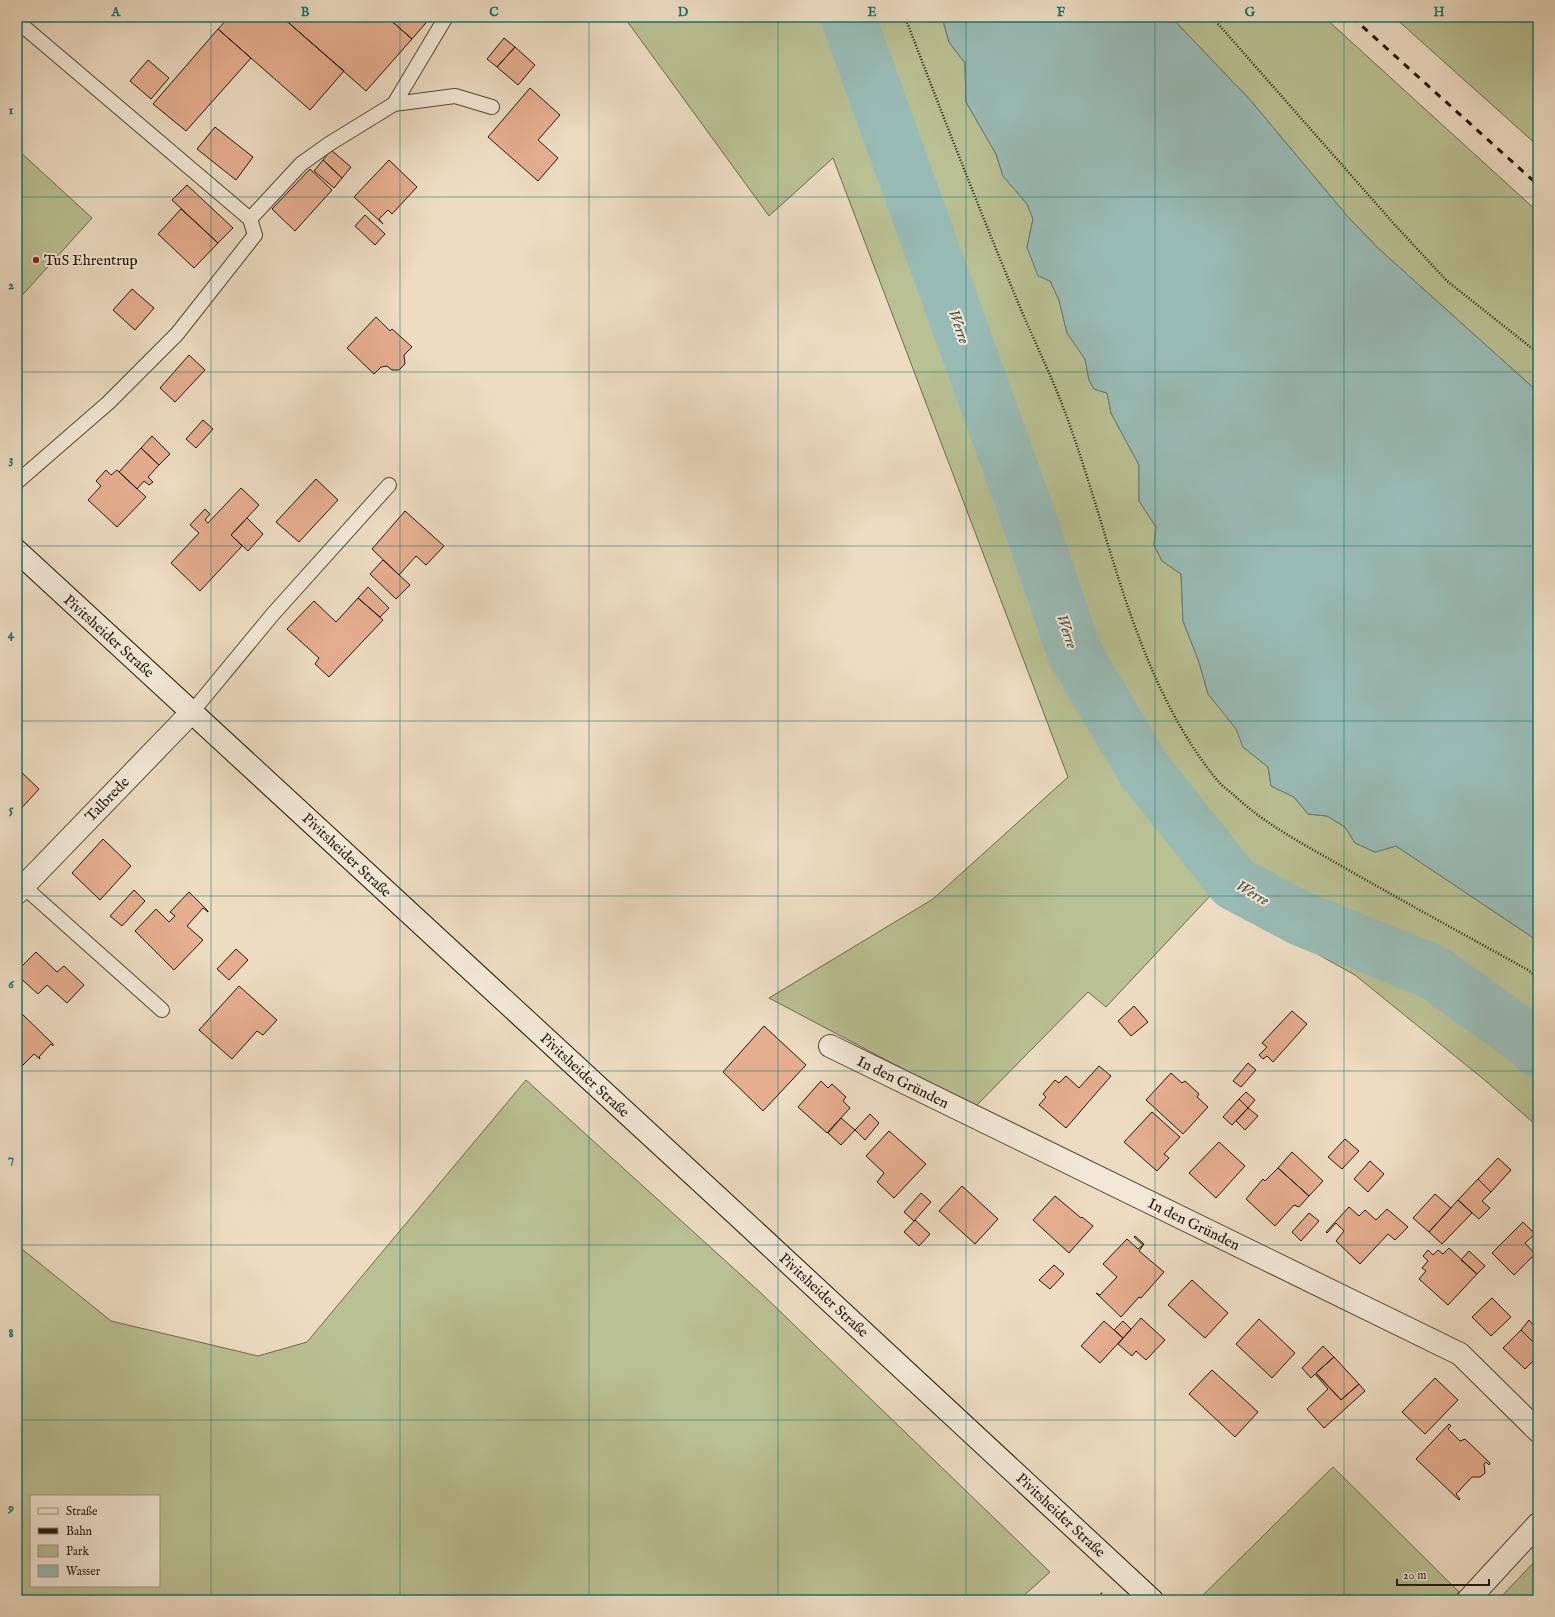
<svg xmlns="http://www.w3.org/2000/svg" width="1555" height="1617" font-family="'IM FELL English',serif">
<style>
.green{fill:#b9c093;stroke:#6d6c4e;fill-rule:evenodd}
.water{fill:#99bbb5;stroke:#697a71}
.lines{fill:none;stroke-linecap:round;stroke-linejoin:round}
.river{stroke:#99bbb5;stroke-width:55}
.building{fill:#e6ae90;stroke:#21180a}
.service-casing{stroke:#544938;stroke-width:16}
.minor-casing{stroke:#544938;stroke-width:24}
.secondary-casing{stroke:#21180a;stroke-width:24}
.path{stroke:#21180a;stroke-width:2.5;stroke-dasharray:1 2;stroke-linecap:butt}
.service{stroke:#f3e8d7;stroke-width:14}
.minor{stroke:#f3e8d7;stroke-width:22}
.secondary{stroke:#f3e8d7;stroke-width:22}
.rail{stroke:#21180a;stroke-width:3;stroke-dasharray:7 7;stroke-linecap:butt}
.grid{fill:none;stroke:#0f766e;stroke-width:1;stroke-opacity:0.55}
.poi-dot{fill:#8f2418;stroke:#f3e8d7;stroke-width:1.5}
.labels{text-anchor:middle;stroke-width:4;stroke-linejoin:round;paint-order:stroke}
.poi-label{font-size:15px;fill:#21180a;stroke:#f3e8d7;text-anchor:start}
.street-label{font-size:15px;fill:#21180a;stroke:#f3e8d7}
.water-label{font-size:16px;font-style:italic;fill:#4b5146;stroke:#f3e8d7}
.neatline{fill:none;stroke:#0f766e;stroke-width:1.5}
.grid-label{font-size:13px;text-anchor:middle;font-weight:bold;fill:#0f766e}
</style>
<rect width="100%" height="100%" fill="#eddcc2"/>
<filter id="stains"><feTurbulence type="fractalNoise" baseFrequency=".005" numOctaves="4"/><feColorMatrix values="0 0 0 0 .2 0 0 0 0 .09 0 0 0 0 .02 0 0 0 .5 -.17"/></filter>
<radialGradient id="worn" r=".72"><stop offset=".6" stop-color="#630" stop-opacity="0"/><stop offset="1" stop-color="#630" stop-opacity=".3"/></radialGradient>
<!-- green -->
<path class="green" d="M624 17H942L949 42 965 63 966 102 996 154 1003 176 1027 204 1033 219 1027 247 1038 275 1050 281 1059 300 1067 333 1085 359 1089 380 1094 389 1107 393 1111 413 1139 465V501L1156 527 1154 545 1162 561 1181 574 1183 621 1199 662 1208 694 1237 729 1243 747 1268 767 1271 786 1294 797 1308 814 1327 816 1345 827 1355 843 1375 852 1396 846 1538 941V1127L1487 1082 1355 975 1211 895 1106 1007 1088 992 975 1107 769 998 933 899 1068 777 833 158 769 216Z
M1171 17H1324L1538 212V392L1379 249 1348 217 1251 101Z
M1394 17H1538V146Z
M17 149 92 218 17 301Z
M526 1080 762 1294 1050 1572 1019 1600H17V1245L111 1321 258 1356 307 1342ZM31 1496H159V1586H31Z
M1333 1467 1459 1592 1451 1600H1198Z
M1538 1558V1600H1498Z"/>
<!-- water -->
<path class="water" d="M942 17H1171L1251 101 1348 217 1379 249 1538 392V941L1396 846 1375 852 1355 843 1345 827 1327 816 1308 814 1294 797 1271 786 1268 767 1243 747 1236 729 1208 694 1199 662 1183 621 1181 574 1162 561 1154 545 1156 527 1139 501V465L1111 413 1107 393 1094 389 1089 380 1085 359 1067 333 1059 300 1050 281 1038 276 1027 247 1033 219 1027 204 1003 176 996 154 966 102 965 63 949 42Z"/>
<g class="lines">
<!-- river -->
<path class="river" d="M848 17 1024 505 1075 654 1145 771 1234 883 1302 919 1433 972 1532 1043 1538 1050"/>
</g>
<!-- building -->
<path class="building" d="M229 17H282L344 71 310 110 218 29Z
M282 17H387L412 39 366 91Z
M387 17H431L412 39Z
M218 29 251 58 186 131 153 104Z
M504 38 515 47 497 67 487 59Z
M515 47 535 65 518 85 497 67Z
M148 60 169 78 151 99 130 81Z
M530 88 560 115 538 140 558 158 538 181 488 137Z
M215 127 253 157 236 180 197 149Z
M331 150 351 167 342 178 323 160Z
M323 160 342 178 334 188 314 171Z
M389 160 417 187 392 214 388 210 379 219 383 224 354 197Z
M310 169 332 190 295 231 272 209Z
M187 185 233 228 218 243 172 200Z
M181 209 218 243 194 268 158 234Z
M365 215 385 234 375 245 355 226Z
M132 289 154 308 135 330 113 310Z
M376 317 390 331 392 329 412 347 404 355 405 364 399 370H392L387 366 381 367 374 374 347 348Z
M189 355 205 370 175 402 160 388Z
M203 420 213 429 196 448 186 439Z
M152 436 170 454 159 465 141 448Z
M141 448 159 465 148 477 153 482 149 485 144 481 137 489 119 472Z
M106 470 111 475 117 470 146 497 117 527 88 500 101 486 96 481Z
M316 479 338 500 299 542 276 522Z
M241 488 259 505 231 535 242 546 200 591 171 563 199 533 190 525 205 509 210 514 205 520 208 523Z
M405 511 444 546 426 565 416 556 399 575 372 549Z
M247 518 263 534 248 551 231 535Z
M383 560 410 585 396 599 370 574Z
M368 587 389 608 380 617 358 598Z
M358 598 383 620 329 677 315 664 319 658 287 629 314 601 336 622Z
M17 768 39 789 17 813Z
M103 839 131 866 100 900 72 873Z
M134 890 145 901 122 926 110 916Z
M189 892 208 911V912L203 908 187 926 203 940 174 970 135 931 156 909 169 922 175 916 170 912Z
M236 949 248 960 229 980 217 969Z
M36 952 57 972 64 966 84 985 67 1003 47 985 38 994 17 975V971Z
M239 986 277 1020 263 1035 257 1031 232 1059 199 1030Z
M1134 1006 1148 1022 1131 1036 1118 1021Z
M18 1010 53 1044V1046L51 1044 39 1057 40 1059 34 1054 17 1071Z
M1292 1011 1307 1024 1273 1062 1267 1056 1263 1059 1259 1055 1267 1047 1262 1043Z
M764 1026 806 1065 763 1111 723 1072Z
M1248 1063 1256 1070 1241 1087 1233 1081Z
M1099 1066 1111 1076 1066 1128 1039 1105 1046 1097 1043 1094 1055 1080 1059 1083 1066 1076 1079 1088Z
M1171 1073 1182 1083 1185 1081 1199 1094 1197 1097 1208 1107 1183 1134 1146 1100Z
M821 1081 828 1088 832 1084 846 1097 843 1101 850 1108 827 1133 798 1107Z
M1246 1092 1255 1100 1248 1108 1239 1099Z
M1239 1099 1248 1108 1232 1125 1223 1117Z
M1248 1108 1258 1116 1245 1130 1236 1121Z
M1152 1112 1180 1137 1164 1154 1169 1158 1157 1171 1124 1142Z
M870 1114 879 1123 865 1140 855 1130Z
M841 1118 855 1130 841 1145 828 1133Z
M889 1131 926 1164 894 1198 877 1182 884 1173 866 1156Z
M1345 1139 1359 1151 1342 1169 1328 1157Z
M1219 1142 1245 1166 1216 1198 1189 1173Z
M1292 1152 1323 1181 1309 1196 1278 1168Z
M1498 1158 1511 1170 1491 1192 1478 1179Z
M1370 1161 1384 1174 1368 1192 1354 1179Z
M1278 1168 1309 1196 1299 1207 1294 1205 1275 1226 1246 1199 1263 1179 1265 1181Z
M1478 1179 1491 1192 1482 1201 1490 1208 1479 1219 1458 1200Z
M962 1186 998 1219 975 1244 939 1211Z
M921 1193 931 1202 914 1221 904 1212Z
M1435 1194 1451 1208 1429 1232 1413 1218Z
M1055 1196 1081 1218 1082 1217 1093 1226 1069 1253 1033 1220Z
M1458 1200 1472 1213 1442 1244 1429 1232Z
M1349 1207 1359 1216 1365 1210 1376 1220 1387 1209 1408 1227 1395 1240 1388 1234 1360 1264 1336 1241 1344 1231 1336 1223 1327 1233 1326 1232Z
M1309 1213 1319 1221 1301 1241 1292 1232Z
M915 1220 930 1234 919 1246 904 1232Z
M1523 1222 1535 1234 1525 1243 1535 1254 1514 1275 1492 1253Z
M1135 1236 1144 1244 1139 1251 1164 1272 1141 1298 1139 1297 1121 1317 1096 1293 1100 1295 1117 1277 1103 1264 1127 1239 1138 1249 1143 1245 1134 1237Z
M1449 1248 1477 1274 1448 1305 1419 1279 1426 1271 1422 1268 1428 1261 1423 1256 1428 1250 1433 1255 1438 1250 1443 1254Z
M1469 1251 1485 1266 1477 1274 1461 1260Z
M1054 1265 1064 1274 1050 1289 1039 1280Z
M1192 1280 1228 1313 1205 1338 1168 1305Z
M1492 1298 1511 1317 1491 1336 1472 1317Z
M1141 1318 1165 1340 1146 1360 1136 1351 1132 1356 1118 1344Z
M1259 1319 1295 1353 1272 1378 1236 1344Z
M1529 1320 1534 1326 1538 1322V1347L1521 1330Z
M1104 1321 1123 1338 1100 1363 1081 1346Z
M1123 1321 1131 1329 1123 1338 1114 1330Z
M1521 1330 1538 1347V1356L1525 1369 1503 1348Z
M1323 1346 1334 1357 1316 1373 1341 1400 1359 1384 1365 1391 1324 1428 1307 1409 1328 1389 1315 1374 1311 1378 1302 1368Z
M1334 1357 1359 1384 1341 1400 1316 1373Z
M1212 1370 1258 1412 1235 1437 1189 1394Z
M1435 1378 1458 1400 1425 1434 1402 1412Z
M1449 1424 1451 1426 1448 1429 1460 1441 1465 1439 1490 1463 1489 1465 1486 1462 1484 1464 1485 1473 1480 1477H1472L1456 1494 1460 1499 1459 1500 1416 1459Z"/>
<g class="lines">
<defs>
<path id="service" d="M17 21 250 219 255 235 177 334 108 403 17 482
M394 104 446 17
M250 219 301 164 329 144 394 104 455 96 492 107
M192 712 273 614 389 485
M23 886 162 1010"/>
<path id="minor" d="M17 893 192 712
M830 1046 1460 1354 1538 1431
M1468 1600 1538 1524"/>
<path id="secondary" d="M17 551 737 1215 1152 1600"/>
</defs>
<!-- service casing -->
<use href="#service" class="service-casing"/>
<!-- minor casing -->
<use href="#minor" class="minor-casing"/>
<!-- secondary casing -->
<use href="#secondary" class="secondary-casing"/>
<!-- path -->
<path class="path" d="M905 17C943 116 981 214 1022 312 1034 340 1047 367 1058 394 1109 521 1129 672 1217 780 1222 786 1229 791 1235 796 1267 826 1307 846 1345 868 1406 903 1467 936 1528 970L1538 978
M1212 17 1394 224 1447 281 1538 353
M1101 1593 1107 1600"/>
<!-- service -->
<use href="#service" class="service"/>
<!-- minor -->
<use href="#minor" class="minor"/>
<!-- secondary -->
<use href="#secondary" class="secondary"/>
<!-- rail -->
<path class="rail" d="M1352 17 1538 185"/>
</g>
<!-- grid -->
<path class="grid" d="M211 17V1600M400 17V1600M589 17V1600M778 17V1600M966 17V1600M1155 17V1600M1344 17V1600M17 197H1538M17 372H1538M17 546H1538M17 721H1538M17 896H1538M17 1071H1538M17 1245H1538M17 1420H1538"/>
<!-- markers -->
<circle class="poi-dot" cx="36" cy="260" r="4"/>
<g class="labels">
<!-- poi labels -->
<g class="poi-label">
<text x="44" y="265">TuS Ehrentrup</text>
</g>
<!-- street labels -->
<g class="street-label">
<text transform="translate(109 636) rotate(42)" y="5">Pivitsheider Straße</text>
<text transform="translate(107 799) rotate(-46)" y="5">Talbrede</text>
<text transform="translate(347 855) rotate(43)" y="5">Pivitsheider Straße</text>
<text transform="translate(585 1075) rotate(43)" y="5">Pivitsheider Straße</text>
<text transform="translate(903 1082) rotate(26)" y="5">In den Gründen</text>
<text transform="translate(1194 1224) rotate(26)" y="5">In den Gründen</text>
<text transform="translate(824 1295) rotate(43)" y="5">Pivitsheider Straße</text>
<text transform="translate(1061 1515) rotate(43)" y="5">Pivitsheider Straße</text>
</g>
<!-- water labels -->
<g class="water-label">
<text transform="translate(960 326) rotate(70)" y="6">Werre</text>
<text transform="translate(1068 631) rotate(71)" y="6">Werre</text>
<text transform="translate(1253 892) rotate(30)" y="6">Werre</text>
</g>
</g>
<!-- margin -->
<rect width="1555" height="1617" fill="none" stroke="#eddcc2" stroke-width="44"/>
<!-- legend -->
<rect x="30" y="1495" width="130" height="92" fill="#f3e8d7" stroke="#9f9585"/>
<rect x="38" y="1508" width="20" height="6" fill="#f3e8d7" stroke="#9f9585"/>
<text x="66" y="1515" font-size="12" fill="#21180a">Straße</text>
<rect x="38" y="1528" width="20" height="6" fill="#21180a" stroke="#9f9585"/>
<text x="66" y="1535" font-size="12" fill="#21180a">Bahn</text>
<rect x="38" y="1545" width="20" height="12" fill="#b9c093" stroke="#9f9585"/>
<text x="66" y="1555" font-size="12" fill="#21180a">Park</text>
<rect x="38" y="1565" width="20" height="12" fill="#99bbb5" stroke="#9f9585"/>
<text x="66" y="1575" font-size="12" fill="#21180a">Wasser</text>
<!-- scale -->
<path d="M1397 1579v6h92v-6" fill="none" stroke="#21180a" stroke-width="2"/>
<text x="1403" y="1579" font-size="12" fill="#21180a" stroke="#f3e8d7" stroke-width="3" paint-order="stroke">20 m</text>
<rect x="22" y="22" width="1511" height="1573" class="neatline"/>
<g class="grid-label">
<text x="116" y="16">A</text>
<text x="305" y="16">B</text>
<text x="494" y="16">C</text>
<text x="683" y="16">D</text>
<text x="872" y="16">E</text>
<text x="1061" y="16">F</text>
<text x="1250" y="16">G</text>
<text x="1439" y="16">H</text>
<text x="11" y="114">1</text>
<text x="11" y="289">2</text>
<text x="11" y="463">3</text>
<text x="11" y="638">4</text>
<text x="11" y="813">5</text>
<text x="11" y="988">6</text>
<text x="11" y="1163">7</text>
<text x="11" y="1337">8</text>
<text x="11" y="1512">9</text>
</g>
<rect width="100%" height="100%" filter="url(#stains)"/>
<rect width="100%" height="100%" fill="url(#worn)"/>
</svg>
